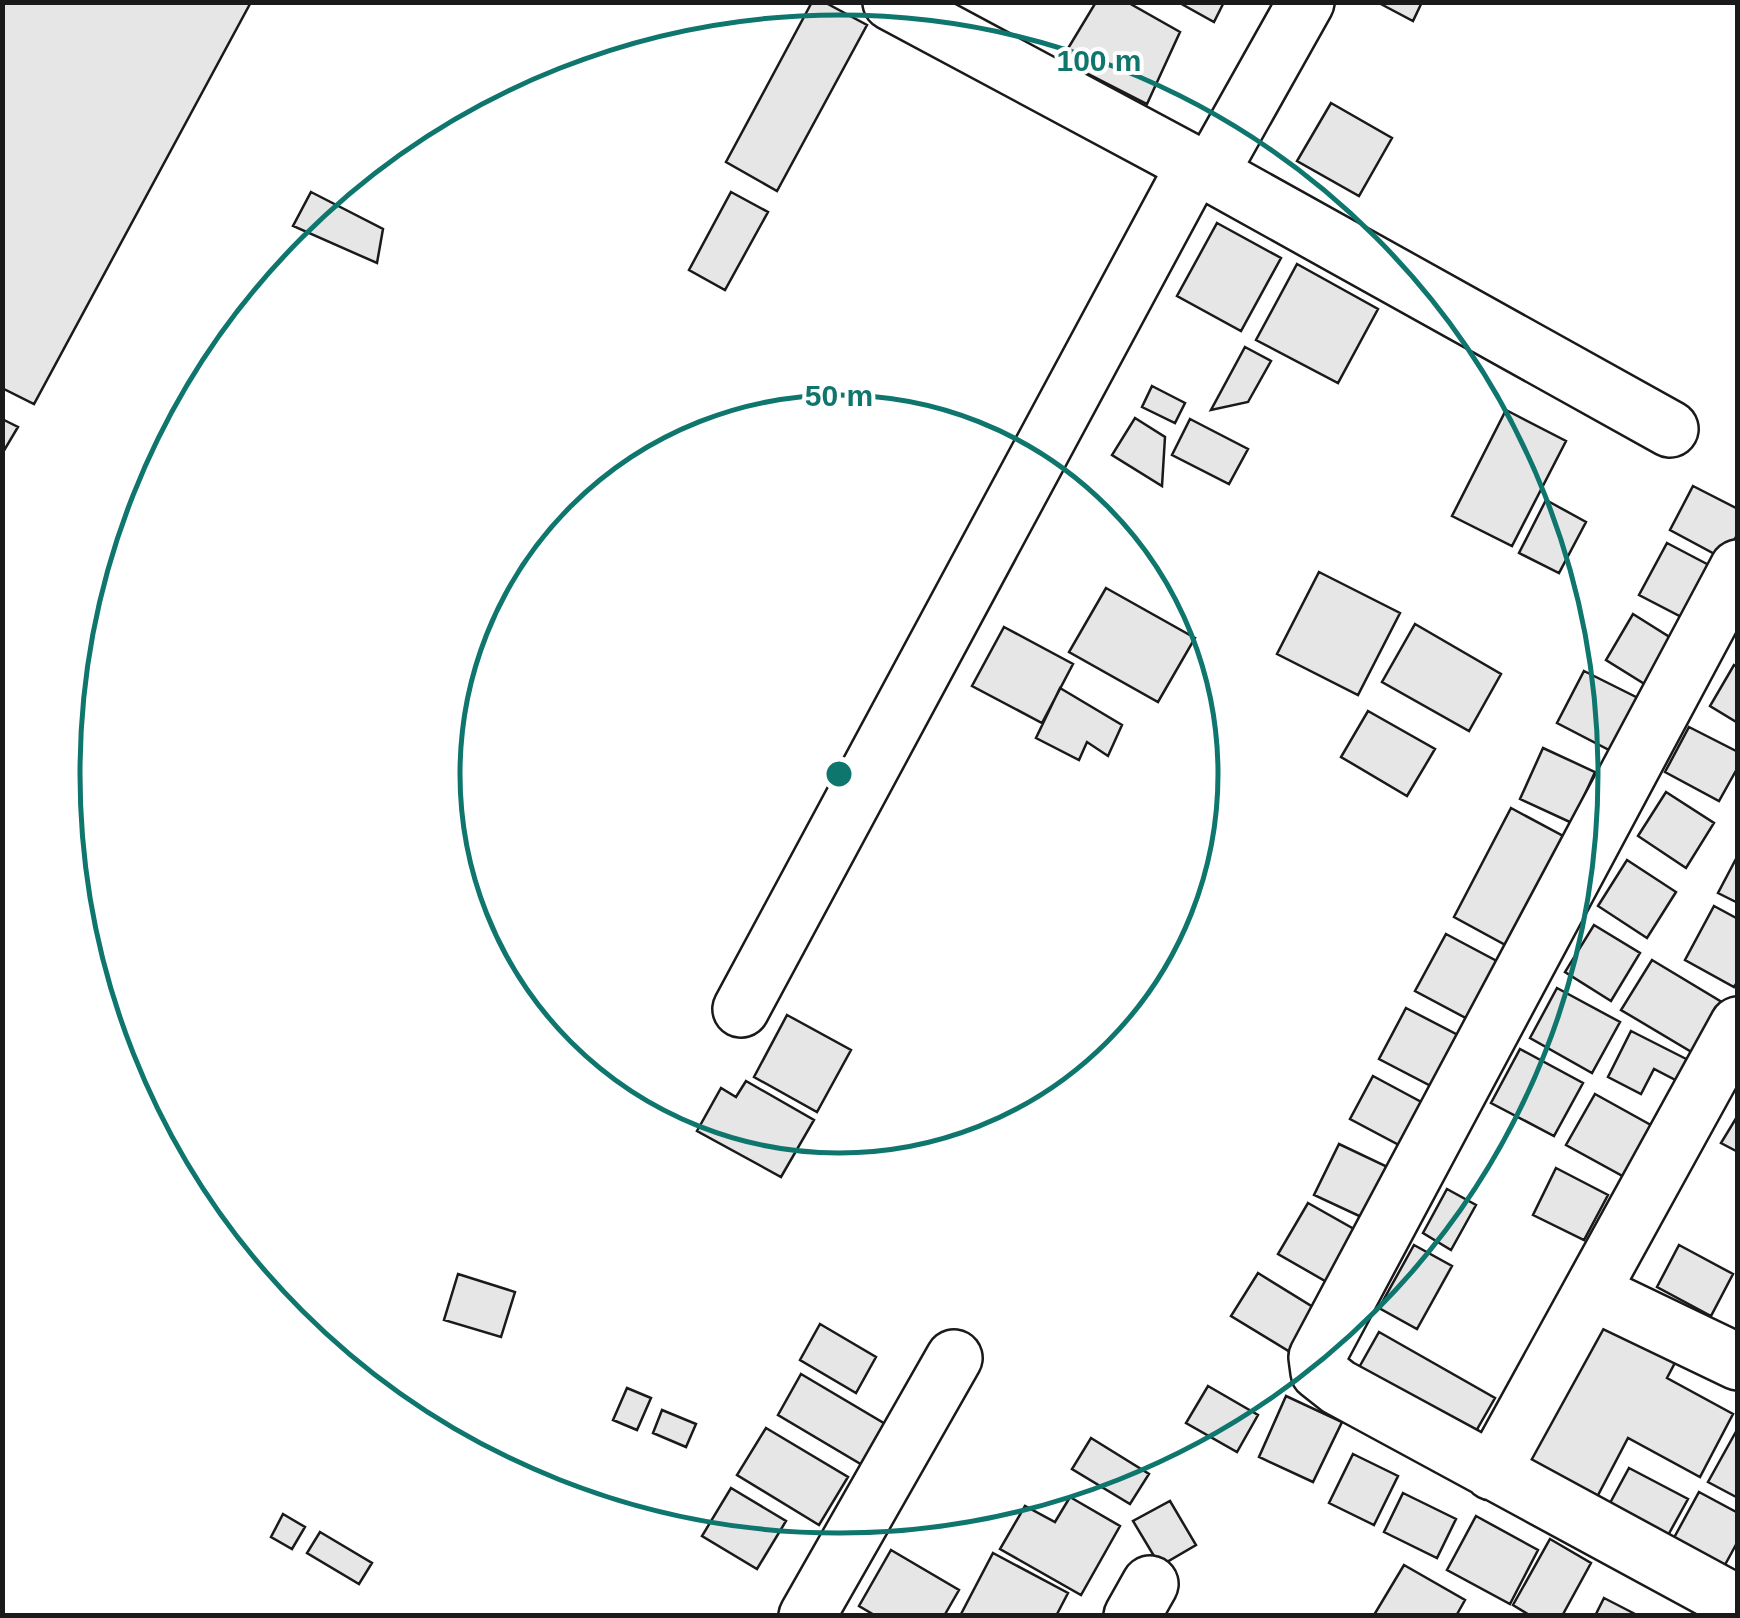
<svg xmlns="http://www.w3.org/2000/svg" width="1740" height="1618" font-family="Helvetica,sans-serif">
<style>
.building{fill:#e6e6e6;stroke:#1a1a1a;stroke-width:2.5}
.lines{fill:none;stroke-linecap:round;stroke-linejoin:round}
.minor-casing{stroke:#1a1a1a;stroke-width:60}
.minor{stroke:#fff;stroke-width:55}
.ring{fill:none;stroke:#0f766e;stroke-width:5}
.centre{fill:#0f766e;stroke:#fff;stroke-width:5}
.ring-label{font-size:30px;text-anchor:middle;font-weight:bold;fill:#0f766e;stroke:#fff;stroke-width:8;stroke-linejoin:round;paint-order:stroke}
</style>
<rect width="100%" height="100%" fill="#fff"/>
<!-- building -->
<path class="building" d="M2 2H251L34 404 2 388Z
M812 2H824L867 25 777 191 726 162Z
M1096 2H1127L1180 32 1147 104 1061 60Z
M1178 2H1224L1214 22Z
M1377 2H1422L1413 21Z
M1331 103 1392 138 1359 196 1297 161Z
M311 192 383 229 377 263 293 226Z
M731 192 768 212 725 290 689 270Z
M1217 223 1281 258 1241 331 1177 296Z
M1297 264 1378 309 1338 383 1256 340Z
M1245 347 1271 361 1248 402 1211 410Z
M1152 386 1185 403 1175 423 1142 407Z
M1506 410 1566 441 1512 546 1452 516Z
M1135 418 1165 437 1162 486 1112 455Z
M2 419 18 427 2 454Z
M1190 419 1248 449 1229 484 1172 455Z
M1693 486 1738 509V533L1724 559 1670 530Z
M1546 500 1586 522 1559 573 1519 553Z
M1667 543 1724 573 1697 625 1639 595Z
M1319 572 1400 613 1358 695 1277 654Z
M1106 588 1195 638 1158 702 1069 652Z
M1633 614 1679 643 1651 688 1606 660Z
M1415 624 1501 674 1469 731 1382 682Z
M1004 627 1073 664 1042 723 972 686Z
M1734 665 1738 667V723L1710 706Z
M1584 671 1640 699 1613 752 1557 723Z
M1060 688 1122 725 1108 756 1087 742 1079 760 1036 738Z
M1368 711 1435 749 1407 796 1341 757Z
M1689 727 1738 752V767L1719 801 1665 772Z
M1543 748 1595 772 1572 823 1520 799Z
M1666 792 1714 823 1686 868 1638 836Z
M1511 808 1580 845 1522 954 1454 917Z
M1738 855V903L1718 893Z
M1627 860 1676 892 1647 938 1598 906Z
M1714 906 1738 919V981L1734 987 1685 960Z
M1594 925 1640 953 1611 1001 1565 972Z
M1446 934 1508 967 1477 1024 1415 991Z
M1652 960 1735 1010 1705 1060 1621 1010Z
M1557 988 1620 1022 1592 1073 1530 1038Z
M1406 1008 1481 1047 1454 1098 1379 1059Z
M787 1015 851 1050 817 1112 754 1077Z
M1631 1031 1706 1069 1689 1087 1654 1069 1641 1094 1608 1077Z
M1520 1049 1583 1083 1554 1136 1491 1103Z
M1373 1076 1438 1111 1416 1154 1350 1119Z
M746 1081 814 1120 781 1177 697 1131 721 1088 736 1097Z
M1595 1094 1667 1134 1639 1185 1566 1145Z
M1738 1115V1152L1721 1143Z
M1339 1144 1394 1170 1370 1221 1314 1195Z
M1556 1168 1608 1195 1584 1240 1533 1215Z
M1447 1189 1476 1205 1451 1250 1423 1233Z
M1308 1203 1361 1233 1332 1285 1278 1254Z
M1414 1245 1452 1266 1417 1329 1379 1308Z
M1679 1245 1733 1274 1711 1316 1657 1287Z
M1258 1273 1321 1312 1295 1355 1231 1316Z
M458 1274 515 1292 501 1337 444 1320Z
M1605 1319 1678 1357 1667 1378 1733 1414 1700 1477 1628 1438 1597 1497 1529 1461Z
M820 1324 876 1357 856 1393 800 1360Z
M1379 1332 1495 1398 1468 1445 1352 1380Z
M801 1374 887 1425 864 1466 778 1415Z
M1208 1386 1258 1415 1237 1452 1186 1423Z
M627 1388 651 1398 637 1430 613 1420Z
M1286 1396 1342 1422 1313 1482 1259 1457Z
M662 1410 696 1424 686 1447 653 1433Z
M766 1428 848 1477 819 1525 737 1475Z
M1738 1428V1498L1708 1482Z
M1091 1438 1149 1474 1130 1504 1072 1469Z
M1353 1454 1398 1476 1374 1525 1329 1503Z
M1629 1468 1688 1499 1661 1548 1603 1516Z
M731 1488 786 1521 757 1569 702 1536Z
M1699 1492 1738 1513V1541L1715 1583 1664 1556Z
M1403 1493 1456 1519 1437 1558 1384 1532Z
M1070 1497 1120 1526 1081 1595 1000 1549 1025 1506 1055 1522Z
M1170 1501 1196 1545 1160 1566 1133 1521Z
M283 1514 305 1527 292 1549 271 1537Z
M1476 1516 1538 1550 1510 1604 1447 1570Z
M320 1532 372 1563 359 1584 307 1553Z
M1550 1539 1591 1563 1562 1616H1531L1513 1605Z
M891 1550 959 1590 944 1616H876L859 1606Z
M993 1553 1068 1593 1056 1616H960Z
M1404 1565 1465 1600 1456 1616 1374 1615Z
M1604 1598 1639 1616H1595Z"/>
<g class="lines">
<defs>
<path id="minor" d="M891 2 1210 173 1670 429
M1210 173 1306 2
M1738 568 1317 1357 1319 1372 1338 1387 1738 1604
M741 1009 1195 165
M1592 1292 1738 1362
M1492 1472 1738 1025
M807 1616 954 1358
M1132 1616 1150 1584"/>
</defs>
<!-- minor casing -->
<use href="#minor" class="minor-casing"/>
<!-- minor -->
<use href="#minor" class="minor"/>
</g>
<!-- distance rings -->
<g class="ring">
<circle cx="839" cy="774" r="379"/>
<circle cx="839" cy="774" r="759"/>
</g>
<circle cx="839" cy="774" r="15" class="centre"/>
<g class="ring-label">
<text x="1099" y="71">100 m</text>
<text x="839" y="406">50 m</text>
</g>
<!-- border -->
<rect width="1740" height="1618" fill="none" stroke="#1a1a1a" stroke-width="10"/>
</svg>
